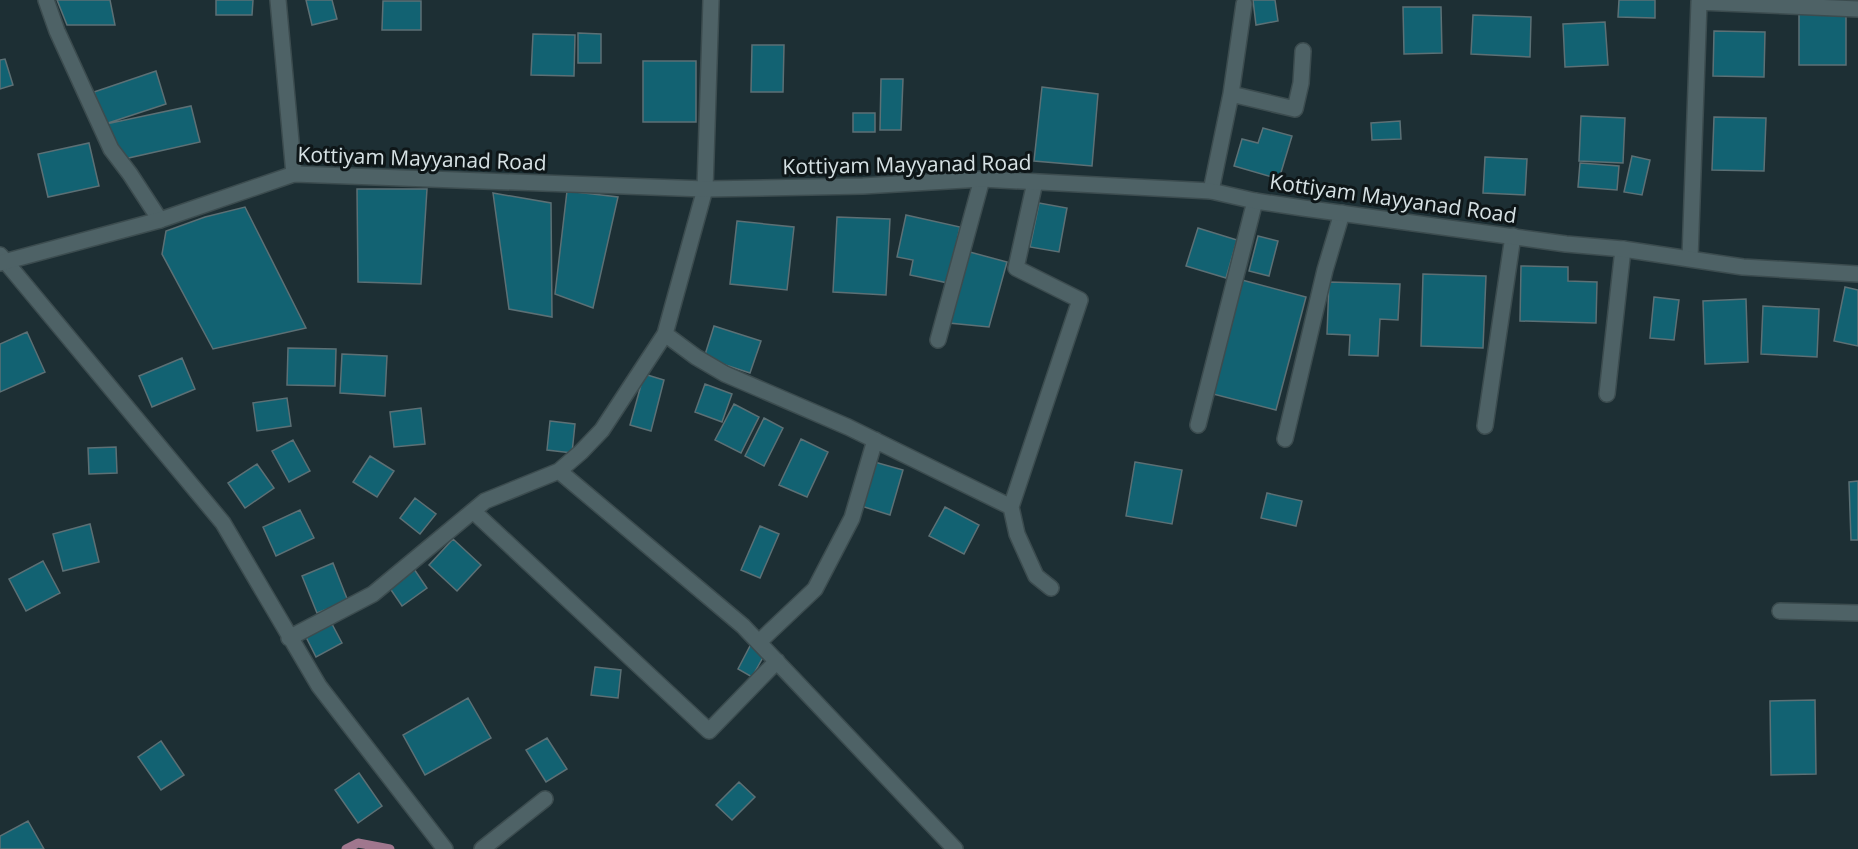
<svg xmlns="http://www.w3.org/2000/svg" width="1858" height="849" font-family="'Open Sans',sans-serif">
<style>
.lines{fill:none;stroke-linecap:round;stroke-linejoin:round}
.stream{stroke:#a0778e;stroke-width:9}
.building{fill:#126272;stroke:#5c7075;stroke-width:1.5}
.minor-casing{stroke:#3c4c4f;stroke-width:18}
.tertiary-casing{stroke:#3c4c4f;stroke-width:18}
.minor{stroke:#4e6266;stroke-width:15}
.tertiary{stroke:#4e6266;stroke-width:15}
.labels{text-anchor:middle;stroke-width:6;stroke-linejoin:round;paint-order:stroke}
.street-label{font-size:21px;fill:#d6e1e4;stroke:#0e1618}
</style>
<rect width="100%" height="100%" fill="#1d2f34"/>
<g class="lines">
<!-- stream -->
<path class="stream" d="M346 849 358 843 390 849"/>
</g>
<!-- building -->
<path class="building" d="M57 0H110L115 25H67Z
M216 0H253L252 15H216Z
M306 0H332L337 19 312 25Z
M1253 0H1275L1278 21 1256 25Z
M1619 0H1655V18L1618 17Z
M383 1H421V30H382Z
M1403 7H1441L1442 53 1404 54Z
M1846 9V65H1799V10Z
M1473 15 1531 17 1530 57 1471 54Z
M1605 22 1608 65 1565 67 1563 24Z
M1714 31 1765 32 1764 77 1713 76Z
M578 33 601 34V63H578Z
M533 34 575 35 574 76 531 75Z
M752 45H784L783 92H751Z
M5 59 13 85 0 89V60Z
M643 61H696V122H643Z
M156 71 166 104 105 124 94 92Z
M881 79H903L901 130H880Z
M1042 87 1098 94 1092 166 1034 161Z
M191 106 200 142 115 161 106 124Z
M853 113H875V132H853Z
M1581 116 1625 118 1623 163 1579 161Z
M1714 117 1766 118 1764 171 1712 170Z
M1400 121 1401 139 1372 140 1371 123Z
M1263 128 1292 136 1279 179 1234 166 1242 139 1258 143Z
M89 143 99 186 48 197 38 154Z
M1632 156 1650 160 1642 195 1624 192Z
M1485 157 1527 159 1525 195 1483 193Z
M1580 163 1619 166 1617 190 1578 187Z
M357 189H427L421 284 358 282Z
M567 191 618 197 593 308 555 294Z
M493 193 551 203 552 317 509 309Z
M1039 203 1067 208 1059 252 1030 247Z
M245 207 306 328 213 349 162 254 166 231 205 217Z
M906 215 960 227 948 283 910 275 913 260 897 257Z
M837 217 890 219 886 295 833 292Z
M737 221 794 227 787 290 730 284Z
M1198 228 1237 240 1226 278 1186 266Z
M1258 236 1278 241 1269 276 1249 271Z
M966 251 1007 262 989 327 949 323Z
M1521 266 1568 267V281L1597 282 1596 323 1520 321Z
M1423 274 1486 276 1483 348 1421 346Z
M1242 280 1306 297 1276 410 1213 394Z
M1329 282 1400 284 1398 320 1380 319 1378 356 1349 355 1350 335 1327 334Z
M1845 287 1858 290V346L1834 341Z
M1654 297 1679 300 1674 340 1650 338Z
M1746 299 1748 362 1705 364 1703 301Z
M1763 306 1819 309 1817 357 1761 354Z
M714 326 761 341 750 373 704 358Z
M27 332 45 372 0 392V344Z
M288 348 336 349 335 386 287 385Z
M342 354 387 356 385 396 340 393Z
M182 358 195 389 152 407 139 376Z
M644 374 664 380 651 431 630 425Z
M705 384 732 394 722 422 695 412Z
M287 398 291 426 257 431 253 403Z
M734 404 759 417 741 453 715 440Z
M421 408 425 444 394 447 390 412Z
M764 418 783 428 764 466 745 456Z
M550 421 575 424 572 453 547 450Z
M801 439 828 452 807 497 779 485Z
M293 440 310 471 289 482 272 451Z
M116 447 117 473 89 474 88 448Z
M370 456 394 471 377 497 353 482Z
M871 461 903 470 890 515 858 505Z
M1135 462 1182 470 1172 524 1126 516Z
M257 464 274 488 245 508 228 483Z
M1858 481V540H1851L1849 482Z
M1267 493 1302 501 1296 526 1261 518Z
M415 498 436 514 420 534 400 518Z
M945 507 979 525 964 554 929 536Z
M300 510 314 538 276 556 263 527Z
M90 524 99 562 63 571 53 534Z
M760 526 779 534 760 578 741 570Z
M453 539 481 565 457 591 429 565Z
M43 561 60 593 26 611 9 579Z
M333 563 348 601 317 613 302 576Z
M414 569 427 588 402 606 389 587Z
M332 624 342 643 316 657 306 637Z
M751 644 766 652 752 677 738 669Z
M595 667 621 670 618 698 591 695Z
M468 698 491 738 425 775 403 735Z
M1815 700 1816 774 1771 775 1770 701Z
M547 738 567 769 546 782 526 750Z
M161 741 184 775 161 790 138 757Z
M359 773 382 806 358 823 335 790Z
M739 782 755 797 732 820 716 805Z
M28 821 44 849H0V836Z"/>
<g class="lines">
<defs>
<path id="minor" d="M46 0 57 31 111 149 130 174 160 220
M278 0 294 174
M711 0 705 189 665 334 696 357 725 374 848 427 1011 507
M1231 94 1295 109 1301 83 1303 51
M1035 182 1016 268 1080 300 1011 507 1017 534 1036 576 1051 588
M1211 191 1231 94 1244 4
M0 255 223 523 319 686 445 849
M1690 258 1699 2 1858 9
M938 340 982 179
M1607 394 1623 249
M1198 425 1255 201
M1485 426 1513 236
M1285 439 1325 270 1342 213
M559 471 743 626 955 849
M473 511 709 731 777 661
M1780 611 1858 613
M289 638 373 594 485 501 559 471 581 452 602 430 665 334
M759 642 815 589 852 518 875 440
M482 849 545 799"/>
<path id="tertiary" d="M0 263 160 220 294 174 705 189 863 186 982 179 1211 191 1255 201 1303 208 1566 244 1623 249 1743 267 1858 274"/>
</defs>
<!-- minor casing -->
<use href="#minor" class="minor-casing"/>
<!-- tertiary casing -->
<use href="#tertiary" class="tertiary-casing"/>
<!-- minor -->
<use href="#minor" class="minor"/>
<!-- tertiary -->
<use href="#tertiary" class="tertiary"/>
</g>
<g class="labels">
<!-- street labels -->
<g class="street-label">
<text transform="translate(422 159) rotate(2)" y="7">Kottiyam Mayyanad Road</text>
<text transform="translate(907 165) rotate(-1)" y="7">Kottiyam Mayyanad Road</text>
<text transform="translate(1393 199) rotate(8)" y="7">Kottiyam Mayyanad Road</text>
</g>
</g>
</svg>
